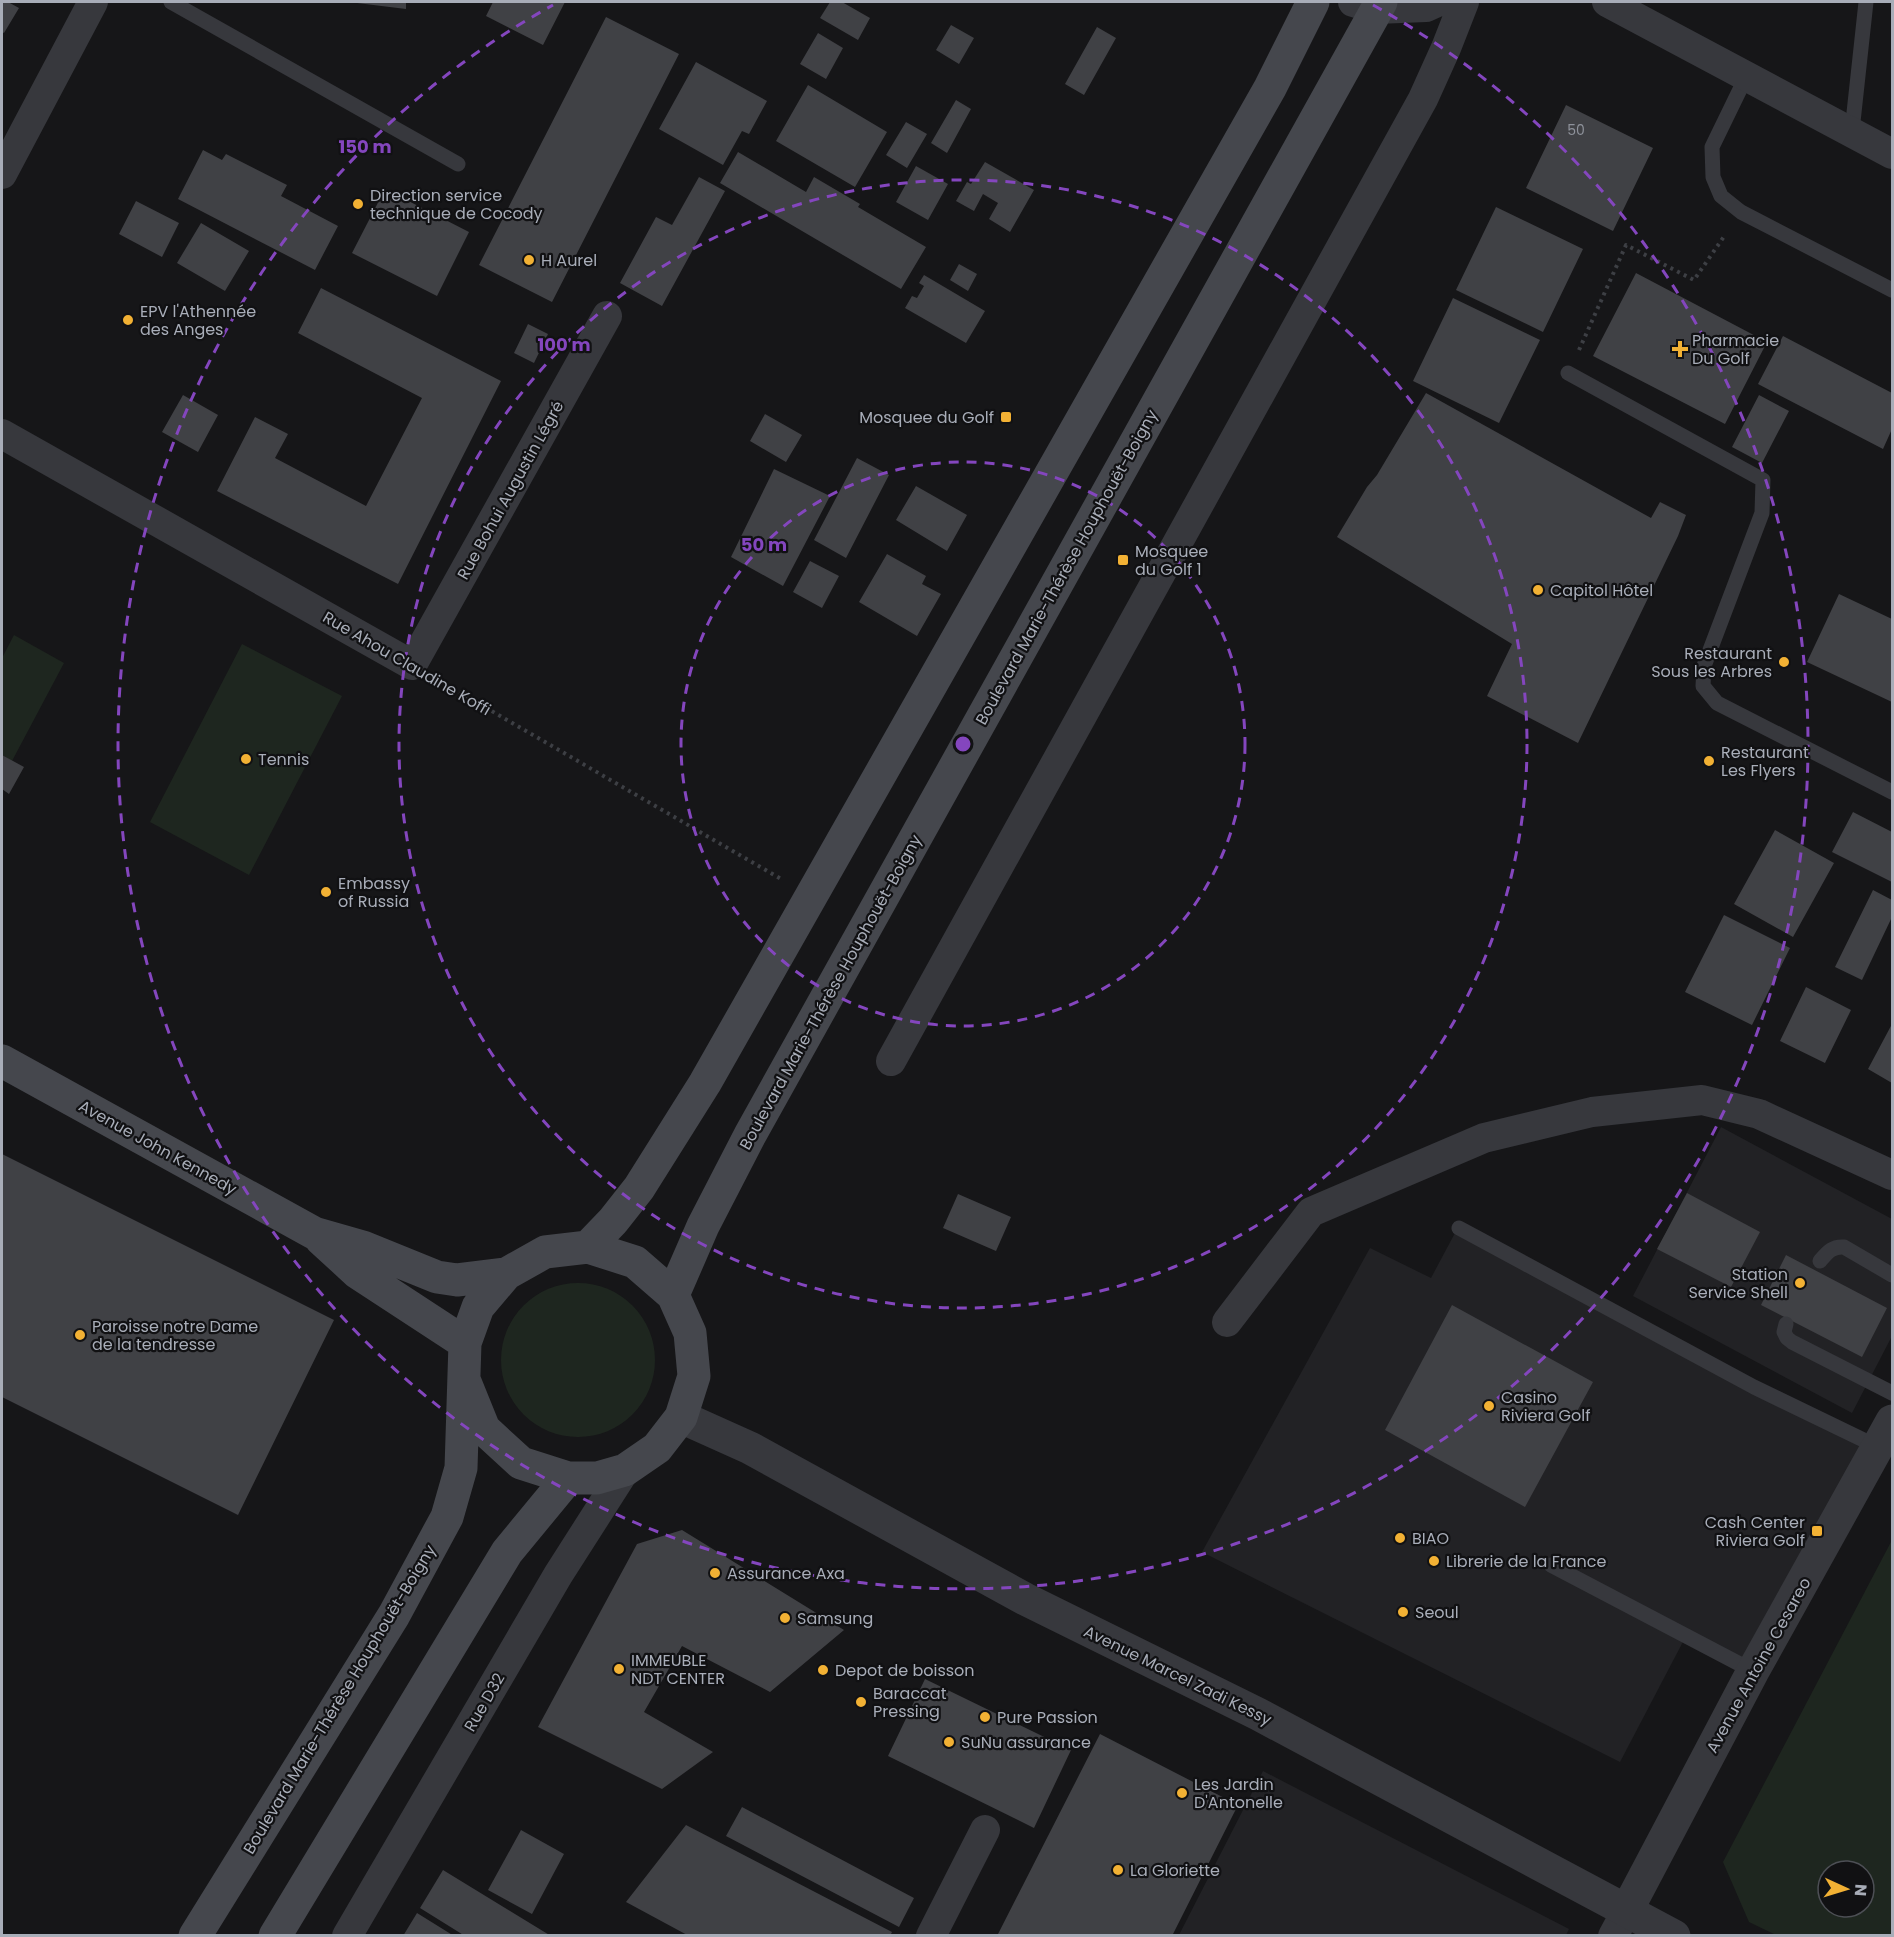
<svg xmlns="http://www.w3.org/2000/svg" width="1894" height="1937" font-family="Poppins,sans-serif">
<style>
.built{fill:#222225}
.green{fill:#1e261f;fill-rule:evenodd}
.building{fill:#404145}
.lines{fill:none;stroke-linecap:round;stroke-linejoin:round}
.path{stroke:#3d3f44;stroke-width:4;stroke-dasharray:3 4.5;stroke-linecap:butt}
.service{stroke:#37383d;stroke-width:15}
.minor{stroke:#37383d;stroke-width:30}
.tertiary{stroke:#37383d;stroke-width:33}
.secondary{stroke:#45474d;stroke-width:33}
.ring{fill:none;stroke:#8446be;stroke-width:3;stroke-dasharray:10 8}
.poi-dot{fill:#f2b134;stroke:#111113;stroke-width:2}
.labels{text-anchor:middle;stroke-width:4.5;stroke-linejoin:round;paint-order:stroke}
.number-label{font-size:14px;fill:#8e929b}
.poi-label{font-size:16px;fill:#a8adb8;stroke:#111113;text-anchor:start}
.street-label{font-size:16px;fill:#a8adb8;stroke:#111113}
.centre{fill:#8446be;stroke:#111113;stroke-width:3}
.ring-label{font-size:18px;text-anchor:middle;font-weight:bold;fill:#8446be;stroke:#111113;stroke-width:4.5;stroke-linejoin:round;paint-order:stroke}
</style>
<rect width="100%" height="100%" fill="#161618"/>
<!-- built -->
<path class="built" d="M1721 1127 1892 1219V1336L1852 1413 1633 1296Z
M1455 1233 1869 1451 1753 1671 1686 1636 1620 1762 1202 1552 1370 1248 1431 1278Z
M1263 1771 1569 1929 1566 1935H1179Z"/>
<!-- green -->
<path class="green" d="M14 635 64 663 12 761 2 755V658Z
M242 644 342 696 249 875 150 822Z
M501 1360a77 77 0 1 1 154 0a77 77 0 1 1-154 0Z
M1892 1540V1935H1776L1749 1922 1723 1862ZM1828 1871H1864V1907H1828Z"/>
<!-- building -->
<path class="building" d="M2 2H8L19 8 4 33 2 32Z
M357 2H406V9L357 3Z
M493 2H565L543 45 486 16Z
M830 2H842L870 18 858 40 820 18Z
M606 17 679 54 552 302 479 265Z
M951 25 974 38 959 64 936 50Z
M1097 27 1116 38 1084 95 1065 84Z
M818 33 843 48 826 79 800 64Z
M696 62 767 101 749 134 742 131 723 165 659 129Z
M808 85 887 132 855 187 776 141Z
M956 100 971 109 947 153 931 143Z
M1566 105 1653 148 1613 231 1526 188Z
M906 122 927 134 907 168 886 155Z
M203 150 222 160 226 154 287 185 281 196 338 226 315 270 178 199Z
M738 152 806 192 814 177 860 204 858 207 926 247 901 289 720 183Z
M985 162 1034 190 1010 232 989 219 998 203 983 194 974 211 956 201 967 182 971 184Z
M916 166 948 184 928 220 896 202Z
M699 177 725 191 662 306 620 283 656 217 672 225Z
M385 189 469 232 437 296 352 253Z
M136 201 179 223 162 257 119 234Z
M1496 207 1583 249 1543 332 1456 290Z
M201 223 249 251 225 291 177 263Z
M959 264 977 274 968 291 950 280Z
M1636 273 1767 342 1725 424 1593 356Z
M924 275 985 311 966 343 905 308 912 296 917 298 924 286 919 283Z
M321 288 501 381 398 584 217 491 255 417 288 434 275 458 366 506 422 398 298 333Z
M1453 298 1540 340 1499 423 1413 381Z
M528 324 548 334 534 363 514 353Z
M1783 336 1892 393V429L1883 449 1758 384Z
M1426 393 1651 518 1660 502 1686 515 1678 536 1578 743 1487 696 1512 644 1337 537 1367 487 1377 475Z
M183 395 218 415 198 452 162 432Z
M1759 395 1789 411 1762 463 1732 447Z
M765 414 802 435 786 462 750 441Z
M857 458 889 475 846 558 814 540Z
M774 469 830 496 783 586 731 557Z
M916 486 967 515 947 551 896 520Z
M887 554 926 576 922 584 941 594 917 636 859 602Z
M810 561 839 576 822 608 793 592Z
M1839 594 1892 619V702L1807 662Z
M2 755 24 767 9 794 2 789Z
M1853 812 1892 832V882L1832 852Z
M1775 830 1834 863 1793 937 1734 904Z
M1873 890 1892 900V917L1862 980 1835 967Z
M1724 915 1790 948 1752 1025 1685 992Z
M1806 987 1851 1010 1825 1063 1780 1041Z
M1892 1024V1083L1868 1069Z
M2 1154 334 1320 238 1515 2 1397Z
M1687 1193 1760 1232 1731 1287 1657 1249Z
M958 1194 1011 1217 996 1251 943 1228Z
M1786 1255 1887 1308 1862 1357 1761 1305Z
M1452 1305 1593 1382 1525 1507 1385 1430Z
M682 1530 844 1630 770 1692 682 1646 644 1712 713 1752 662 1789 538 1727 637 1544Z
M925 1679 1071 1750 1034 1828 888 1756Z
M1100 1734 1238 1805 1172 1936H997Z
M742 1807 914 1898 899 1927 726 1836Z
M686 1825 892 1932 890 1936H689L626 1902Z
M521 1830 564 1854 532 1914 488 1890Z
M443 1870 551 1936H465L420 1908Z
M417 1913 454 1936H403Z"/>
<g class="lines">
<!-- path -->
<path class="path" d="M1579 350 1626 245 1694 280 1725 235
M440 681 781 879"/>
<!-- service -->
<path class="service" d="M171 2 458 164
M1747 75 1712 147 1713 177 1721 196 1741 212 1892 290
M1852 131 1866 2
M1568 373 1763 480 1762 513 1704 666 1703 686 1717 703 1892 792
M1459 1228 1754 1387 1878 1447
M1820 1261C1827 1253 1832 1246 1844 1247L1892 1275
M1786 1324 1784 1332 1787 1338 1792 1342 1892 1393
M1551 1565 1753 1671"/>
<!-- minor -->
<path class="minor" d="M1353 2 1376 9 1426 7 1437 2
M1607 2 1892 154
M2 174 93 2
M2 434 412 665 607 316
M891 1061 1423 99 1446 48 1464 2
M1227 1322 1311 1212 1484 1138 1592 1112 1702 1100 1759 1114 1892 1175
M347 1936 558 1575 625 1470
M931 1936 985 1830
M1613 1936 1627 1910"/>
<!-- tertiary -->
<path class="tertiary" d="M681 1417 750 1448 1025 1599 1258 1714 1674 1936
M1627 1910 1753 1671 1892 1421"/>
<!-- secondary -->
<path class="secondary" d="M2 1061 314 1233 363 1247 437 1277 457 1280 506 1274 545 1252 588 1247 635 1262 673 1295 690 1333 694 1376 681 1417 657 1448 625 1470 597 1478H568L521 1463 484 1429 465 1382
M321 1239 358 1273 465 1343
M588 1247 613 1221 639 1188 705 1083 1270 88 1313 2
M673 1295 703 1226 750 1135 1381 2
M195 1936 394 1615 447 1517 461 1468 465 1343 478 1307 506 1274
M275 1936 507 1552 568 1478"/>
</g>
<!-- distance rings -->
<g class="ring">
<circle cx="963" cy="744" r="282"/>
<circle cx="963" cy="744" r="564"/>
<path d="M1373 5A845 845 0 1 1 553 5"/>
</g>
<!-- markers -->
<g class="poi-dot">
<circle cx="358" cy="204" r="6"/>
<circle cx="529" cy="260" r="6"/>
<circle cx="128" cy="320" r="6"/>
<path d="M1677 340h6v6h6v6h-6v6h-6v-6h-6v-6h6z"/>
<rect x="1000" y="411" width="12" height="12" rx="3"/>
<rect x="1117" y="554" width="12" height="12" rx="3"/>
<circle cx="1538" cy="590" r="6"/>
<circle cx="1784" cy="662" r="6"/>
<circle cx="246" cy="759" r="6"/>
<circle cx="1709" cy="761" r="6"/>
<circle cx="326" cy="892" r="6"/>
<circle cx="1800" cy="1283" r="6"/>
<circle cx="80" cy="1335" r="6"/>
<circle cx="1489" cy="1406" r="6"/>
<rect x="1811" y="1525" width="12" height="12" rx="3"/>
<circle cx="1400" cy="1538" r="6"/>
<circle cx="1434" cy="1561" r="6"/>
<circle cx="715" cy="1573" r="6"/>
<circle cx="1403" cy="1612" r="6"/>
<circle cx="785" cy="1618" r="6"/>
<circle cx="619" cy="1669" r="6"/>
<circle cx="823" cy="1670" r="6"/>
<circle cx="861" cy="1702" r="6"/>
<circle cx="985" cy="1717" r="6"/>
<circle cx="949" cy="1742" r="6"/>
<circle cx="1182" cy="1793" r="6"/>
<circle cx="1118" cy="1870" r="6"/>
</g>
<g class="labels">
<!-- number labels -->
<g class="number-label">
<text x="1576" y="135">50</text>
</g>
<!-- poi labels -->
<g class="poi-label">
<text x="370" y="201">Direction service<tspan x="370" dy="18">technique de Cocody</tspan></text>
<text x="541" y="266">H Aurel</text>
<text x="140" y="317">EPV l'Athennée<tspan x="140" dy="18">des Anges</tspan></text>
<text x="1692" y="346">Pharmacie<tspan x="1692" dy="18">Du Golf</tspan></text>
<text x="994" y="423" text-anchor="end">Mosquee du Golf</text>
<text x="1135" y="557">Mosquee<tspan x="1135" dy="18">du Golf 1</tspan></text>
<text x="1550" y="596">Capitol Hôtel</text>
<text x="1772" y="659" text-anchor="end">Restaurant<tspan x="1772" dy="18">Sous les Arbres</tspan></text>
<text x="1721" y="758">Restaurant<tspan x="1721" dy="18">Les Flyers</tspan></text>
<text x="258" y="765">Tennis</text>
<text x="338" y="889">Embassy<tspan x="338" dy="18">of Russia</tspan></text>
<text x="1788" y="1280" text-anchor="end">Station<tspan x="1788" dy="18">Service Shell</tspan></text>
<text x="92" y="1332">Paroisse notre Dame<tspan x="92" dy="18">de la tendresse</tspan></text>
<text x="1501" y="1403">Casino<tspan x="1501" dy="18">Riviera Golf</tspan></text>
<text x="1805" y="1528" text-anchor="end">Cash Center<tspan x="1805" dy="18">Riviera Golf</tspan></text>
<text x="1412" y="1544">BIAO</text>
<text x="1446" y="1567">Librerie de la France</text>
<text x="727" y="1579">Assurance Axa</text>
<text x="1415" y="1618">Seoul</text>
<text x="797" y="1624">Samsung</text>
<text x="631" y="1666">IMMEUBLE<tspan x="631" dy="18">NDT CENTER</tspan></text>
<text x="835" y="1676">Depot de boisson</text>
<text x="873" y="1699">Baraccat<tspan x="873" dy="18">Pressing</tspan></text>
<text x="997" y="1723">Pure Passion</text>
<text x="961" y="1748">SuNu assurance</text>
<text x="1194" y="1790">Les Jardin<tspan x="1194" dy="18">D'Antonelle</tspan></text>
<text x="1130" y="1876">La Gloriette</text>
</g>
<!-- street labels -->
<g class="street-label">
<text transform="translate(510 490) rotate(-61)" y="6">Rue Bohui Augustin Légré</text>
<text transform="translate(1066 567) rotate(-61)" y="6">Boulevard Marie-Thérèse Houphouët-Boigny</text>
<text transform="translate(407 663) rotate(30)" y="6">Rue Ahou Claudine Koffi</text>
<text transform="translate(830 992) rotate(-61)" y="6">Boulevard Marie-Thérèse Houphouët-Boigny</text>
<text transform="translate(158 1147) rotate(29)" y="6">Avenue John Kennedy</text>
<text transform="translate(1758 1665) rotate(-61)" y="6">Avenue Antoine Cesareo</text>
<text transform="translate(1178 1675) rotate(26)" y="6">Avenue Marcel Zadi Kessy</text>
<text transform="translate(339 1699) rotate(-59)" y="6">Boulevard Marie-Thérèse Houphouët-Boigny</text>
<text transform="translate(484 1702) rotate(-60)" y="6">Rue D32</text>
</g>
</g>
<circle cx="963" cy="744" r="9" class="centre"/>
<g class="ring-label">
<text x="365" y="153">150 m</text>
<text x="564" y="351">100 m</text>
<text x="764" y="551">50 m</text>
</g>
<!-- border -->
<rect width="1894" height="1937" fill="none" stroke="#a8adb8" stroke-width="6"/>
<!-- north arrow -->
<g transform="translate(1846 1889) rotate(94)"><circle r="28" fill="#111113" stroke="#4d4f55" stroke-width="1.5"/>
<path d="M0-4.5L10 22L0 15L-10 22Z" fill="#f2b134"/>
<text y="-9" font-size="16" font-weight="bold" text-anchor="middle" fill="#a8adb8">N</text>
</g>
</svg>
